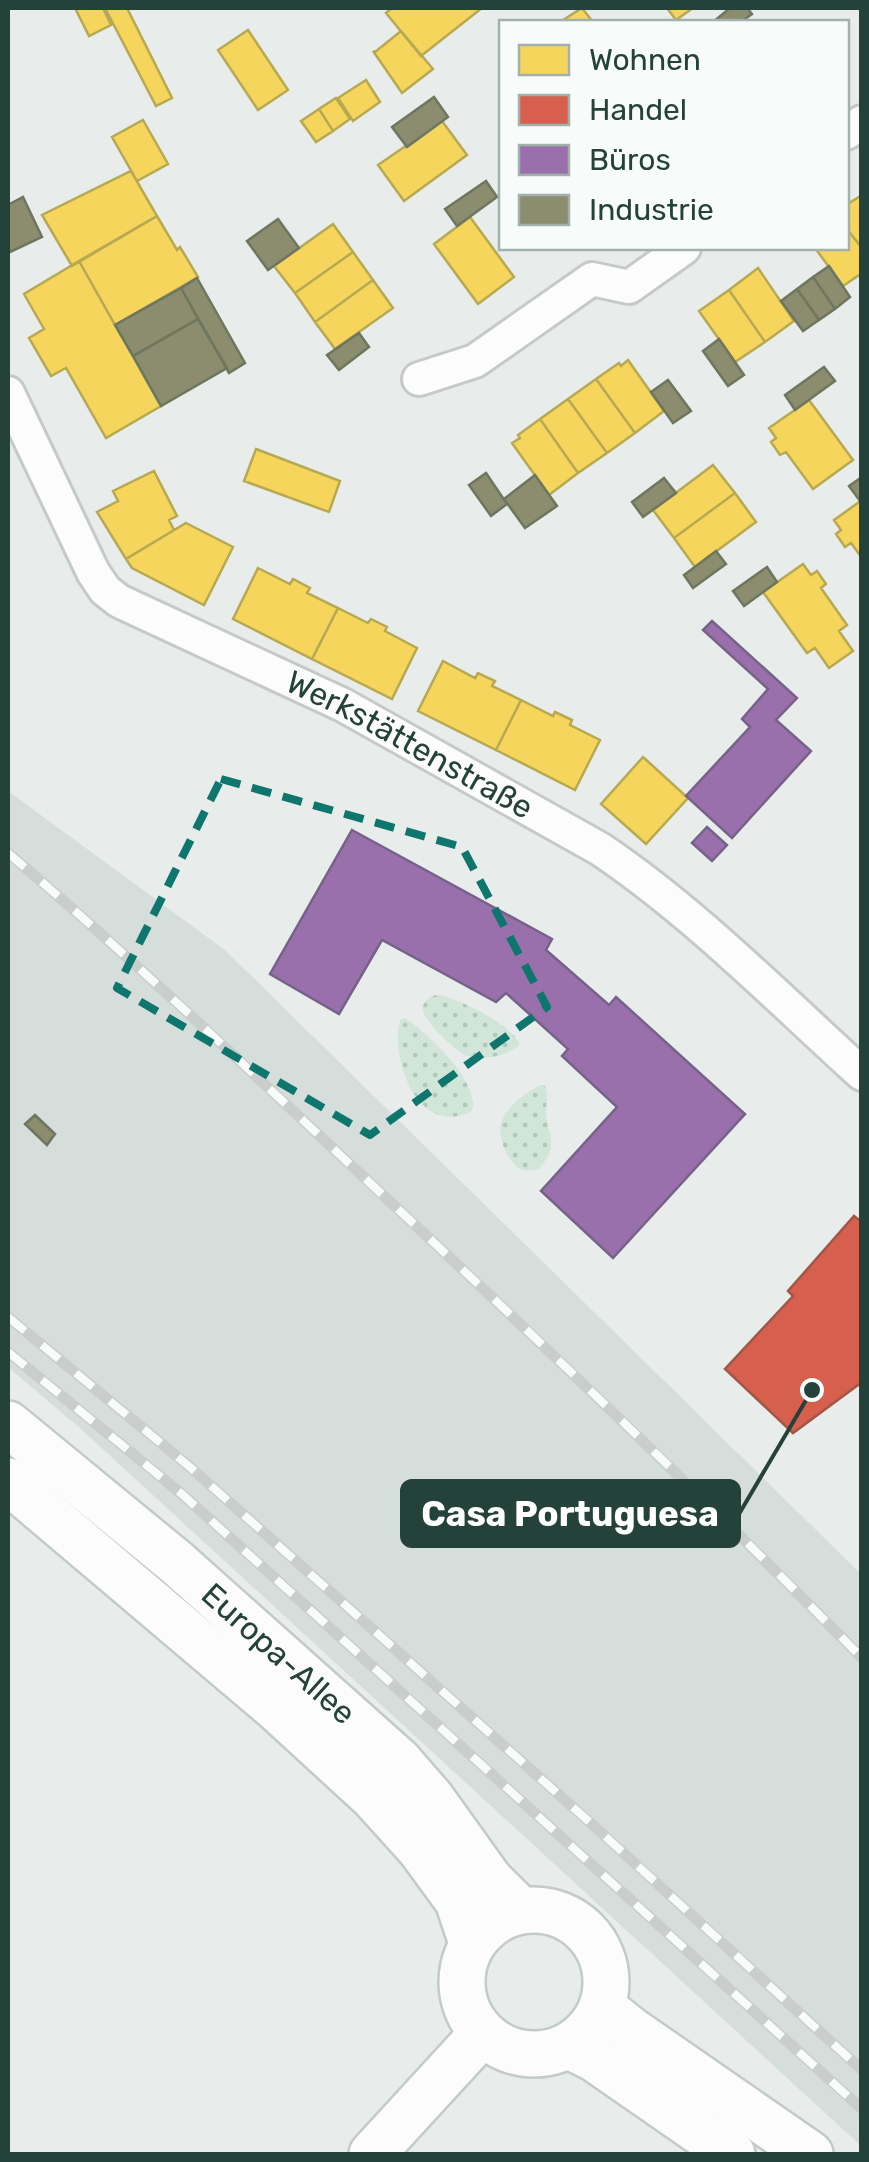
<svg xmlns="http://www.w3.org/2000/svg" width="869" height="2162" font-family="Rubik,sans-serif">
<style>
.built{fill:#d6dedb}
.grass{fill:url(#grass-dots)}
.homes{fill:#f6d55c;stroke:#b7a952;stroke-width:2.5}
.shops{fill:#d6604d;stroke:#a15747;stroke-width:2.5}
.offices{fill:#9970ab;stroke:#766289;stroke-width:2.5}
.industry{fill:#8c8c6e;stroke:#6d765e;stroke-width:2.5}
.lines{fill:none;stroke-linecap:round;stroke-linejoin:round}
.street-casing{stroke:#c5cac8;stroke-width:38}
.secondary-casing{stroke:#c3cbc8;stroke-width:50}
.street{stroke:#fcfcfc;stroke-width:32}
.secondary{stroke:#fcfcfc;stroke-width:45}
.rail-casing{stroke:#c9cdcc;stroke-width:11}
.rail{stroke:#f7fbf9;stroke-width:8;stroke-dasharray:22;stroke-linecap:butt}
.marked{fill:none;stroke:#0f766e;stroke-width:8;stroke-dasharray:20 12;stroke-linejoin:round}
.labels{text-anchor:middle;stroke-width:10;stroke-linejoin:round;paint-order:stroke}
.street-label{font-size:32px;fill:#24423a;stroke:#f7fbf9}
.leader{fill:none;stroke:#24423a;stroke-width:4}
.callout-dot{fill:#24423a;stroke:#f7fbf9;stroke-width:4}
.callout{fill:#24423a;stroke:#24423a;stroke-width:4}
.callout-label{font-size:35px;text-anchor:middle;font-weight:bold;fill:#fff}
</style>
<defs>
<pattern id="grass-dots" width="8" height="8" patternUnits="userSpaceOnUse" patternTransform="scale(2.5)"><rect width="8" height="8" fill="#d1e6d8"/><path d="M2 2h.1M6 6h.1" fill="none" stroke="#b3c6ba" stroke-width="1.8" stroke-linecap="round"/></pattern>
</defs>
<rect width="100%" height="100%" fill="#e8edeb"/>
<!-- built -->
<path class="built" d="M8 791 225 950 861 1574V2146L82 1430 8 1367Z"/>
<!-- grass -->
<path class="grass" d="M440 995C463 1001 509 1023 520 1044 510 1056 482 1061 467 1056 456 1052 422 1020 423 1009 423 1002 426 1001 431 996Z
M405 1018C427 1032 482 1084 472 1111 419 1139 390 1061 400 1020Z
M540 1085 545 1086C549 1095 546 1101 546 1111 548 1138 560 1144 539 1169 534 1170 529 1171 523 1170 509 1166 497 1137 501 1123 507 1105 525 1094 540 1085Z"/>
<!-- homes -->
<path class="homes" d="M75 8H103L111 25 89 36Z
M105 8H127L172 98 156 106Z
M392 8H482L421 56 386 13Z
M582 8 593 22H560Z
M667 8H693L676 20Z
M248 30 288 90 258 110 218 50Z
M401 31 433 69 402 93 373 51 375 52Z
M366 80 380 102 353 121 338 98Z
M336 98 350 119 333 131 319 109Z
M319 109 333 131 316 142 301 121Z
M143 120 168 164 137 181 112 137Z
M442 121 467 155 404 201 378 165Z
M131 171 157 216 72 266 42 215Z
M862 195V248L846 228V205Z
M157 216 177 250 180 247 198 277 115 325 79 261Z
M470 217 514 277 478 304 434 244Z
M333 224 353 252 295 293 274 266Z
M846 228 862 248V273L843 286 815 248H846Z
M353 252 373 280 315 322 295 293Z
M79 261 161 406 106 438 66 368 51 376 29 338 44 329 24 294Z
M758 268 794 321 765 342 729 290Z
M373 280 393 308 335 349 315 322Z
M729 290 765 342 735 362 699 311Z
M628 360 664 411 635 433 596 379 619 363 621 366Z
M596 379 635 433 607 453 568 399Z
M568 399 607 453 578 473 540 419Z
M809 400 853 460 813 489 786 452 780 455 771 442 776 438 769 428Z
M540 419 578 473 549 495 512 443 520 438 518 435Z
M256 449 340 481 329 512 244 481Z
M713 465 735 493 674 538 653 510Z
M154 471 177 516 169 520 174 530 126 559 97 512 118 501 113 491Z
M735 493 756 522 695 567 674 538Z
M862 500V558L851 543 845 547 836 534 841 530 834 520Z
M186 523 233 547 204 605 132 568 126 559Z
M803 564 811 575 817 571 826 584 821 588 847 625 839 631 853 651 829 668 815 648 807 653 763 592Z
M258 568 290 584 293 579 310 588 307 593 338 608 312 659 233 619Z
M338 608 368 623 371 619 387 627 385 631 417 648 392 699 312 659Z
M443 661 475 678 478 673 495 681 492 686 521 700 496 750 418 711Z
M521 700 553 716 555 712 572 720 570 725 600 740 575 790 496 750Z
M643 757 688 798 646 844 601 804Z"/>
<!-- shops -->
<path class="shops" d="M854 1216 862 1222V1382L793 1433 725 1369 793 1296 788 1291Z"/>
<!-- offices -->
<path class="offices" d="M712 621 797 698 776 720 811 751 732 838 686 796 750 727 742 719 768 689 703 630Z
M707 827 727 845 712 861 692 843Z
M352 830 552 939 546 950 609 1005 616 997 745 1114 613 1258 541 1191 617 1107 562 1056 568 1049 506 993 496 1002 382 940 339 1014 270 974Z"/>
<!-- industry -->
<path class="industry" d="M730 8H747L752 14 741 22H713Z
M434 97 448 117 407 147 392 127Z
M486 181 497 197 457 226 445 209Z
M23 197 42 237 10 252 8 247V205Z
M278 219 299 248 268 270 247 241Z
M829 266 850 297 835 309 813 277Z
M813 277 835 309 819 320 797 289Z
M197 278 245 363 229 373 181 288Z
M181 288 198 319 133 356 115 325Z
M797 289 819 320 803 331 781 301Z
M198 319 227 368 161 406 133 356Z
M359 333 369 347 339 370 327 355Z
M719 339 744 375 728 386 703 351Z
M824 367 835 381 795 410 785 395Z
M668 380 691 411 673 423 651 392Z
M486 473 507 504 491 516 469 485Z
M535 475 557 506 525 528 504 499Z
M862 477V500L860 501 849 486Z
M664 478 676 493 643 517 632 502Z
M716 551 726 564 693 588 684 575Z
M767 567 777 582 744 606 733 591Z
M35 1115 55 1134 47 1145 25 1124Z"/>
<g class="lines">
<defs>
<g id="street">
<path d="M846 133 862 122"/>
<path d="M419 379 475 361 592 279 629 287 684 248"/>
<path id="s1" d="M8 393 93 572 105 590 119 601 343 705 600 849C695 913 777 997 862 1074"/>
</g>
<g id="secondary">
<path id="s2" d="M8 1424 176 1562 399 1761 432 1799 490 1880 520 1910"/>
<path d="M8 1481 276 1708 373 1797 420 1849 458 1901 472 1943"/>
<circle cx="534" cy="1982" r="72"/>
<path d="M602 2007 631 2030 810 2154"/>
<path d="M569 2046 595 2059 732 2154"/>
<path d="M372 2154 482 2034"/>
</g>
</defs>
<!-- street casing -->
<use href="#street" class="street-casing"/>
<!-- secondary casing -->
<use href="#secondary" class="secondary-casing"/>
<!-- street -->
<use href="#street" class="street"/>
<!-- secondary -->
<use href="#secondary" class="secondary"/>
<defs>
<path id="rail" d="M8 853C127 954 241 1062 355 1169 527 1329 697 1490 862 1658
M8 1317 191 1468 584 1817 862 2070
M8 1352 183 1495 862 2109"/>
</defs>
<!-- rail casing -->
<use href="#rail" class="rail-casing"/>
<!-- rail -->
<use href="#rail" class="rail"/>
</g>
<!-- marked area -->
<path class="marked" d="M221 779 462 847 547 1007 370 1135 117 988Z"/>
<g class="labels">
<!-- street labels -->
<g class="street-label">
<text dy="11" stroke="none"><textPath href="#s1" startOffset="562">Werkstättenstraße</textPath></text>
<text dy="11" stroke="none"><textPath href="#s2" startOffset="355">Europa-Allee</textPath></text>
</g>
</g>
<!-- callouts -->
<path class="leader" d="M812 1390L739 1514"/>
<circle class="callout-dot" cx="812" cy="1390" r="10"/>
<rect class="callout" x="402" y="1481" width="337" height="65" rx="10"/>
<g class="callout-label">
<text x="570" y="1526">Casa Portuguesa</text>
</g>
<!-- border -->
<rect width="869" height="2162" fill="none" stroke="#24423a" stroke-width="20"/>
<!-- legend -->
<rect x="499" y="20" width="350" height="230" fill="#f7fbf9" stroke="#a3b1ad" stroke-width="2.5"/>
<rect x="519" y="45" width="50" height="30" fill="#f6d55c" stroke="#a3b1ad" stroke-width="2.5"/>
<text x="589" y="70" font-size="30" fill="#24423a">Wohnen</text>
<rect x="519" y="95" width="50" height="30" fill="#d6604d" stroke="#a3b1ad" stroke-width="2.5"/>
<text x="589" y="120" font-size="30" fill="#24423a">Handel</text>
<rect x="519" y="145" width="50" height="30" fill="#9970ab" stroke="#a3b1ad" stroke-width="2.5"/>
<text x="589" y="170" font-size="30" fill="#24423a">Büros</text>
<rect x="519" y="195" width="50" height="30" fill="#8c8c6e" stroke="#a3b1ad" stroke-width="2.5"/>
<text x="589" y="220" font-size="30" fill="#24423a">Industrie</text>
</svg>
